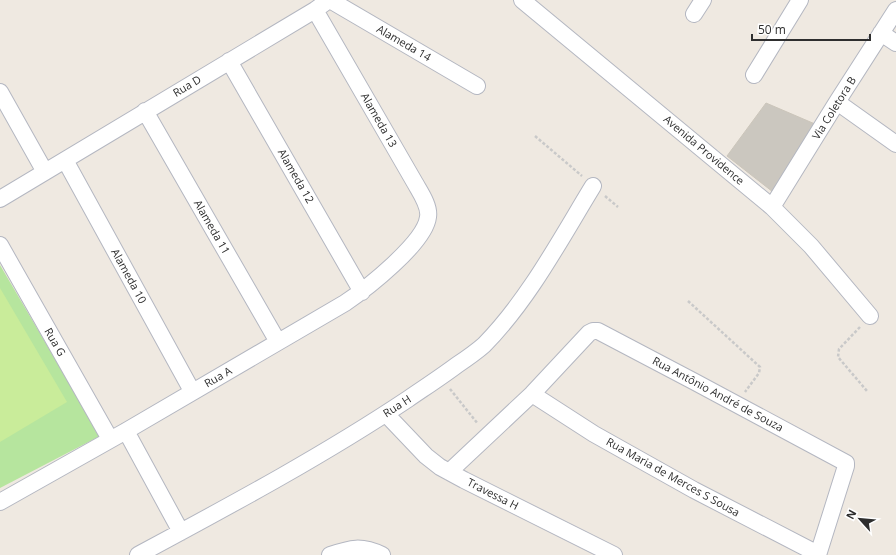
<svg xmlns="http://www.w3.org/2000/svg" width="896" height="555" font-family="'Open Sans',sans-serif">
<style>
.green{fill:#b6e59e}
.pitch{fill:#c9ec9a}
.building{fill:#cbc7bf;stroke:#cbc5ba}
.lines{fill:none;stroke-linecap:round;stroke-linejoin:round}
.street-casing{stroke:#b4b7c1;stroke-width:18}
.path{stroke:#c9c9c9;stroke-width:2.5;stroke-dasharray:3 2;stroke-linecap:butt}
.street{stroke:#fff;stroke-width:16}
.labels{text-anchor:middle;stroke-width:4;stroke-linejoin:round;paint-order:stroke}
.street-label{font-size:11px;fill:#2e2e2e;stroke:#fff}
</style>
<rect width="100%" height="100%" fill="#efe9e1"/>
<!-- green -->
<path class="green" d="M0 265 100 436 0 488Z"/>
<!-- pitch -->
<path class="pitch" d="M0 288 67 402 0 442Z"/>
<!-- building -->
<path class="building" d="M766 103 815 124 773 192 727 156Z"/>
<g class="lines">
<defs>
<path id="street" d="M330 0 477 86
M522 0 772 207 811 246 870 316
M694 14 703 0
M881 33 896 43
M229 61 362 292
M754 75 800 0
M0 92 45 172
M837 102 896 144
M145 111 278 342
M65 160 192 391
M0 199 315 10 329 0
M772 207 837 102 896 10
M0 245 110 439
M532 394 594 434 694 490 818 554
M386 414 426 456 440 467 464 480 614 555
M126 431 181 532
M449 472 532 394 589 333 593 331H598L695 382 846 463V466L818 555
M0 502 126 431 345 303C366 289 425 243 428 217 430 206 420 192 415 183L315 10
M138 555C229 506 321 457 408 399 424 388 441 377 457 365 466 359 476 352 484 345 529 299 560 240 593 186
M330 555C351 548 361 545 382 555"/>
</defs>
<!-- street casing -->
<use href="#street" class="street-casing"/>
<!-- path -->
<path class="path" d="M535 136 582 176
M605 196 618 207
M688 301 760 367 759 373 745 392
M860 327 839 349 838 357 867 391
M450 389 478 424"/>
<!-- street -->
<use href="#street" class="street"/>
</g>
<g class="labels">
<!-- street labels -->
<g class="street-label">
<text transform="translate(404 43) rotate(30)" y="4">Alameda 14</text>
<text transform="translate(187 86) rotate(-31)" y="4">Rua D</text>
<text transform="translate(834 108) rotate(-58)" y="4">Via Coletora B</text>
<text transform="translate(379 120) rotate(60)" y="4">Alameda 13</text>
<text transform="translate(704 150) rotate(40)" y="4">Avenida Providence</text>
<text transform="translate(296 176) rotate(60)" y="4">Alameda 12</text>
<text transform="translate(212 227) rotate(60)" y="4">Alameda 11</text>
<text transform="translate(129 276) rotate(61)" y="4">Alameda 10</text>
<text transform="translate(55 342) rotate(60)" y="4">Rua G</text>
<text transform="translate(218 377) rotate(-30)" y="4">Rua A</text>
<text transform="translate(718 394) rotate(28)" y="4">Rua Antônio André de Souza</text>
<text transform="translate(397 406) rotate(-33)" y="4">Rua H</text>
<text transform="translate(673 477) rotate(29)" y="4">Rua Maria de Merces S Sousa</text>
<text transform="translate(493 494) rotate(27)" y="4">Travessa H</text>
</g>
</g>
<!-- north arrow -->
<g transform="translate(860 519) rotate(297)" stroke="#ffffff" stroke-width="3" paint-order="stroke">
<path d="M0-3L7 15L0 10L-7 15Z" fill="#2e2e2e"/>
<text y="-6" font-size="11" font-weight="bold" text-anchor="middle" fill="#2e2e2e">N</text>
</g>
<!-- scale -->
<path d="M752 34v6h118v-6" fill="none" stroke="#2e2e2e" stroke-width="2"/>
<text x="758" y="34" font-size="12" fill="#2e2e2e" stroke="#ffffff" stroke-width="3" paint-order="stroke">50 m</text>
</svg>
